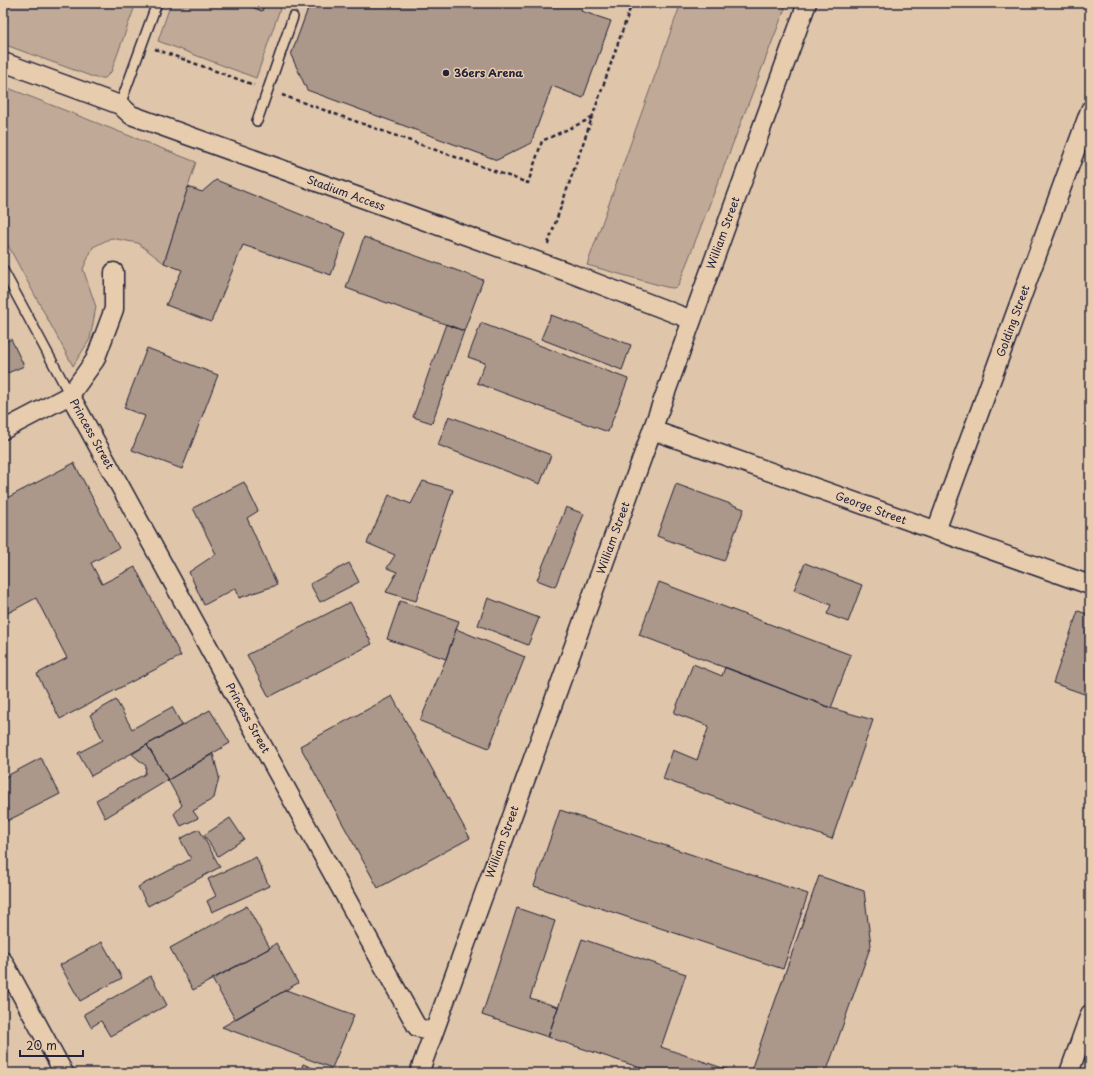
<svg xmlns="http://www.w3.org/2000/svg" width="1093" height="1076" font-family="'Playpen Sans',sans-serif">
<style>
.green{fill:#c0aa97;stroke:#716669}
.building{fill:#ab988a;stroke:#22223b}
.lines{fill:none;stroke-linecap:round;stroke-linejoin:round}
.lane-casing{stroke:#22223b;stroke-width:12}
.street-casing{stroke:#22223b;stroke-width:21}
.path{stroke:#22223b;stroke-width:2.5;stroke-dasharray:4 3;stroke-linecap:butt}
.lane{stroke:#e7ccae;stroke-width:9}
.street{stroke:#e7ccae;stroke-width:18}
.poi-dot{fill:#22223b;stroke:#e7ccae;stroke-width:1.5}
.labels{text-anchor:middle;stroke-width:3;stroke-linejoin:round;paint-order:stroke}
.poi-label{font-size:11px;font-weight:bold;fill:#22223b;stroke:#e7ccae;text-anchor:start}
.street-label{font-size:11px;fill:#22223b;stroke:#e7ccae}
</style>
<rect width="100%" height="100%" fill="#dfc5a9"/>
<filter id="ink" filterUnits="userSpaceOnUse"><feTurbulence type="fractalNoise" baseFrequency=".025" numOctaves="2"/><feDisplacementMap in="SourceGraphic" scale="8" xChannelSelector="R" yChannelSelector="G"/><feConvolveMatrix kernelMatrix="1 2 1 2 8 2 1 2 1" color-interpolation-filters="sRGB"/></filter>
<g filter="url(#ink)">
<!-- green -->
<path class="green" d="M3 3H136L111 72 105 78H96L3 44Z
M171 3H242L262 11 265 3H282L256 78 158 41Z
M681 3H787L678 286 673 288 666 287 587 265Z
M3 86 196 162 164 263 138 243 111 238 93 247 83 269 96 307 90 339 73 366 3 236Z"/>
<!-- building -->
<path class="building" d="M242 3H265L262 11Z
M310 3H584L581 11 611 21 583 98 552 86 531 143 497 160 307 90 291 55Z
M216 180 346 233 331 275 243 245 211 322 166 305 182 270 164 263 188 187 202 192Z
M364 237 483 280 464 331 346 288Z
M551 315 631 345 622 370 541 339Z
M481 323 628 379 608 432 477 383 485 363 468 357Z
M446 324 464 331 432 423 413 417Z
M11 339 24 366 3 375V343Z
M147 348 218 375 182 469 132 450 145 416 124 408Z
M449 416 551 455 540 484 438 445Z
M74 463 119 548 91 563 102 584 135 567 181 656 60 719 37 674 67 658 36 598 6 614 3 609V500Z
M423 481 453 490 416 601 386 592 397 572 387 568 395 555 367 543 389 495 411 504Z
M244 482 258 511 247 518 277 585 239 598 236 588 204 605 189 572 216 554 193 508Z
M676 484 744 509 724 561 657 536Z
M566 507 584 514 555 587 537 580Z
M349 563 359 582 320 602 310 584Z
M805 563 862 585 848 622 827 614 831 605 794 590Z
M659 582 851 655 831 708 639 635Z
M488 598 539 618 528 645 478 625Z
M400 601 459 621 446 659 387 639Z
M350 602 372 644 269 697 247 655Z
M1078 611 1090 615V696L1053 683Z
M456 629 525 657 489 748 420 721 446 659Z
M693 664 722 676 725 667 831 708 873 720 832 839 663 779 673 750 697 760 709 726 674 713Z
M392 696 470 838 378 888 300 746Z
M116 700 132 729 172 707 182 725 91 776 78 753 103 740 90 715Z
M210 710 230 743 168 780 147 745Z
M147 745 168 780 105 818 96 800 145 774 146 766 132 754Z
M213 754 219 777 214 798 193 811 198 818 181 826 174 814 182 805 168 780Z
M41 758 60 794 3 823V778Z
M560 810 808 894 783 969 534 886Z
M230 818 244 839 218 856 204 835Z
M199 829 220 867 148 906 138 887 191 859 180 839Z
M256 857 269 886 212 912 207 901 216 896 208 879Z
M819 876 864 891 871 945 826 1073H750Z
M247 906 270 948 193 990 170 948Z
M517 908 555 921 530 998 558 1007 548 1037 482 1015Z
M582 939 686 974 661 1047 737 1073H656L548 1037Z
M102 942 122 978 80 1001 60 965Z
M276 943 298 983 235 1019 212 979 270 948Z
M151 976 167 1005 110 1036 101 1021 91 1027 84 1014Z
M286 990 354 1015 332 1068 222 1027Z
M303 1064 324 1073H300Z"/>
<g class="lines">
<defs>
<path id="lane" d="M120 105 157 3
M257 121 293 17
M3 270 70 395"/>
<path id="street" d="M3 62 120 105 131 115 570 273 692 320
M70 395 417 1027 433 1033
M3 430 70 395 95 360 114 309V272
M652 430 1090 585
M936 531 1090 110
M3 961 64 1073
M419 1073 807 3
M1069 1073 1090 1014"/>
</defs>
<!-- lane casing -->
<use href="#lane" class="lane-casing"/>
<!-- street casing -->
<use href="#street" class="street-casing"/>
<!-- path -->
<path class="path" d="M155 49 254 85
M282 95 528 183 542 141 592 118
M548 244 632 3"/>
<!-- lane -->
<use href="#lane" class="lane"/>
<!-- street -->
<use href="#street" class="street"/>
</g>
</g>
<!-- markers -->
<circle class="poi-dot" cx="446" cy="73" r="4"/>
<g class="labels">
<!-- poi labels -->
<g class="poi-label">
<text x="454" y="77">36ers Arena</text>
</g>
<!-- street labels -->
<g class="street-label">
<text transform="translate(346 193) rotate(20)" y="4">Stadium Access</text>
<text transform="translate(723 233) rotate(-70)" y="4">William Street</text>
<text transform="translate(1013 321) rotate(-70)" y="4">Golding Street</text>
<text transform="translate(92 434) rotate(61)" y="4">Princess Street</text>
<text transform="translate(871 508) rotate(20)" y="4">George Street</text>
<text transform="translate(613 538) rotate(-70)" y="4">William Street</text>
<text transform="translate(248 718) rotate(61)" y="4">Princess Street</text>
<text transform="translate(502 842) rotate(-70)" y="4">William Street</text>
</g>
</g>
<!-- margin -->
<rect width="1093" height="1076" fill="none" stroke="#e7ccae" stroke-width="16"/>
<rect x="8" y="8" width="1077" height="1060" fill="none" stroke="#22223b" stroke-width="1.5" filter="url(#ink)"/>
<!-- scale -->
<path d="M20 1050v6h63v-6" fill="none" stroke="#22223b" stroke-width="2"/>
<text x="26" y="1050" font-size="12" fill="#22223b" stroke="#e7ccae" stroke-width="3" paint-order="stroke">20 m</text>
</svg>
